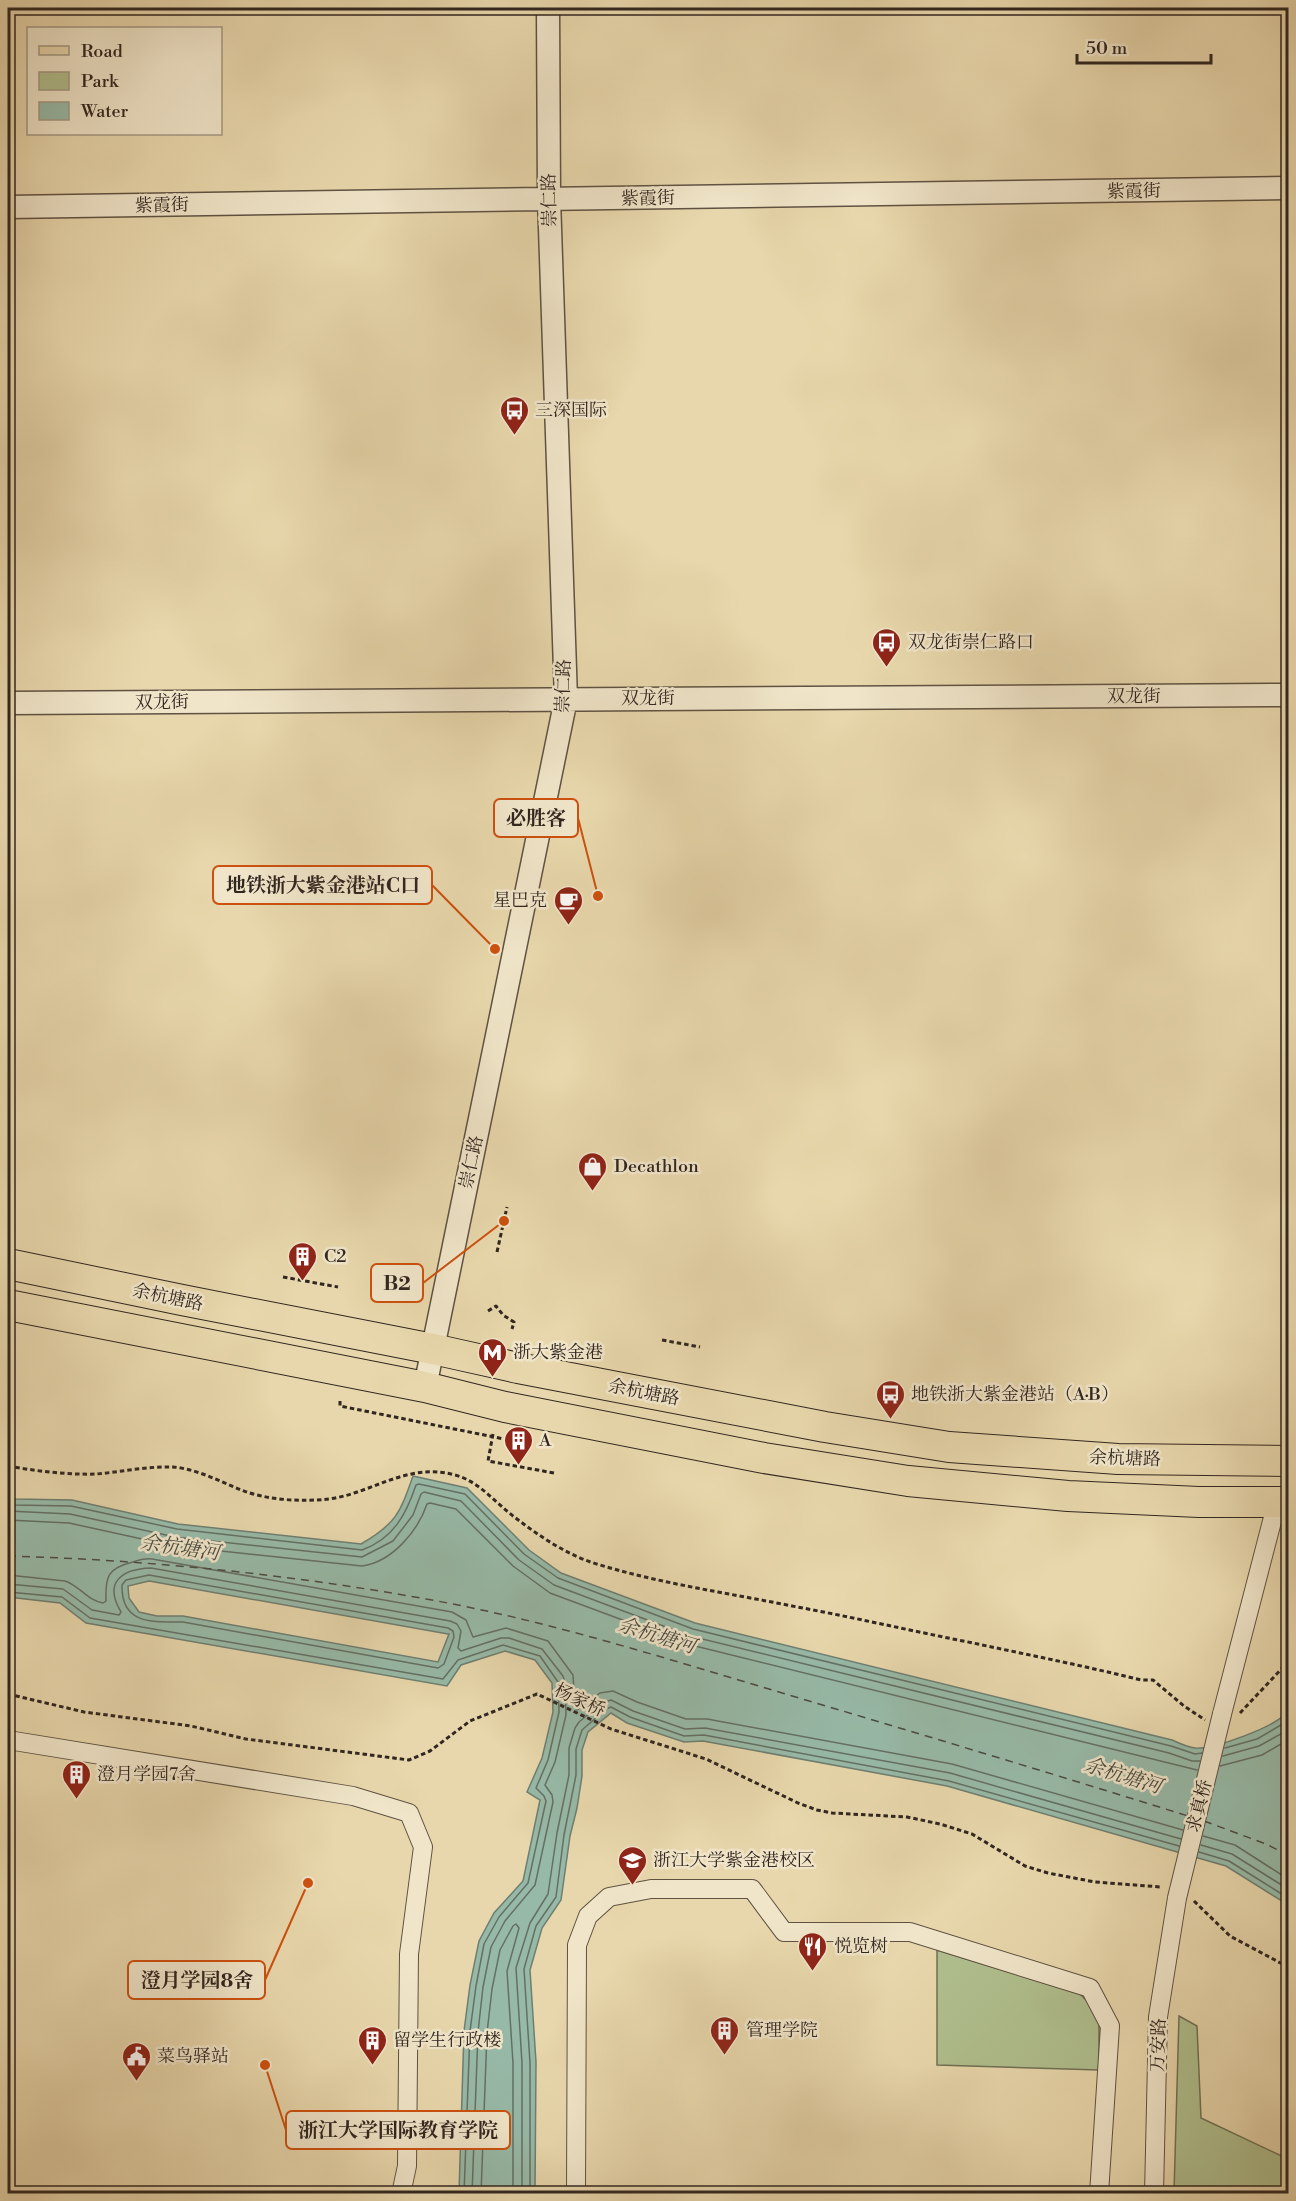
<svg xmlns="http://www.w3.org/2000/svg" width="1296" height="2201" font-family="'Libre Bodoni','Noto Serif SC',serif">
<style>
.green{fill:#b0bf8e;stroke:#707257;stroke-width:1.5}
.water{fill:#97baa8;stroke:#6e7f72;stroke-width:1.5;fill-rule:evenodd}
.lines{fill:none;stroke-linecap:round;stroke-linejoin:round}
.shore{stroke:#647064;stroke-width:1.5}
.ferry{stroke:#4a4b42;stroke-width:1.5;stroke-dasharray:8 6;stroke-linecap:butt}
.minor-casing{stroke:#5f5243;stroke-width:20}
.tertiary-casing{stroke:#5f5243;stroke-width:25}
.primary-casing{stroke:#312620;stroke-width:32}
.path{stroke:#312620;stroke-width:3;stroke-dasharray:4.5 3;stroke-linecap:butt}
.minor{stroke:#f0e5c9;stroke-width:18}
.tertiary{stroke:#f0e5c9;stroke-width:22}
.primary{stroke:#e8d7ac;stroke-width:30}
.minor-bridge-casing{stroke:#5f5243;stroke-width:20;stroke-linecap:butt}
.minor-bridge{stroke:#f0e5c9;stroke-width:18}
.labels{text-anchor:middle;stroke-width:5;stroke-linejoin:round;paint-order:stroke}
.street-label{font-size:18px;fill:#312620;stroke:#f0e5c9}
.poi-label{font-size:18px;fill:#312620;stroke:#f0e5c9;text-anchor:start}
.water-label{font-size:20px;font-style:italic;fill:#4a4b42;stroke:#f0e5c9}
.leader{fill:none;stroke:#cd510f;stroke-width:2}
.callout-dot{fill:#cd510f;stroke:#f0e5c9;stroke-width:2}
.callout{fill:#f0e5c9;stroke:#cd510f;stroke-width:2}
.callout-label{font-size:20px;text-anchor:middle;font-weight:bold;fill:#312620}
</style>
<rect width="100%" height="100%" fill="#e8d7ac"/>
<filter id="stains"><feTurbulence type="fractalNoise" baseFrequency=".00333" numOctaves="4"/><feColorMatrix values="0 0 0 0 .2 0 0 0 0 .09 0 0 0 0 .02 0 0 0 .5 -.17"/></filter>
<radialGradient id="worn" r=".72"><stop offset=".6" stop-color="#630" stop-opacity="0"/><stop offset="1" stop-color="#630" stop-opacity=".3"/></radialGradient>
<!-- green -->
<path class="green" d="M937 1950 1080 1994 1093 2007 1099 2022V2070L937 2065Z
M1179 2016 1197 2026 1201 2118 1288 2159V2193H1174Z
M887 2189V2193H801L800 2190Z"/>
<!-- water -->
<path class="water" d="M413 1476 467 1488 529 1550 561 1573 695 1623 1172 1740C1179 1743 1187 1747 1195 1748 1213 1750 1278 1726 1288 1711V1905L1226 1866 947 1786 703 1741 684 1742 627 1723 611 1713 588 1732 582 1750V1776L577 1808 570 1836 561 1900 542 1928 530 1970 536 2062 535 2193H459L464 2031 470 1985 479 1941 494 1913 523 1881 540 1800 527 1792 542 1758 553 1712 552 1683 535 1660 505 1651 461 1665 447 1686 86 1623 60 1603 8 1597V1497L15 1499 72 1500 178 1524 361 1544C396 1524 400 1513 413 1476ZM149 1581 448 1634H449L438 1662 183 1616H157L139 1612 129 1598 128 1586Z"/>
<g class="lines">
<!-- shore -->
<path class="shore" d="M8 1503 15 1505 71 1506 177 1529 362 1550C393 1539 406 1515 416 1485L419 1484 465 1494 524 1554 558 1578 693 1629 1171 1746 1195 1754 1202 1753
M8 1511 70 1514 175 1537 362 1557 393 1541 413 1515 421 1494 424 1492 461 1501 519 1560 554 1585 690 1636 1169 1753 1192 1761H1200
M8 1520 69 1523 174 1546 362 1566C392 1562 418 1531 427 1504L430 1503 456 1509 513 1566 550 1593 687 1644 1197 1770
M8 1575 65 1581C80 1586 88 1601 103 1603L106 1601C105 1576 108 1568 133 1562 139 1560 145 1558 152 1559L452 1612 466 1620 473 1637 506 1628 548 1641 573 1675 575 1707 577 1710 600 1693 613 1691 637 1702 686 1719H707L952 1764 1183 1830
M149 1575 448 1628 453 1631 454 1637 444 1664 438 1668 183 1622C153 1622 121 1625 122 1585L126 1580Z
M8 1584 63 1589 92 1610 119 1615 121 1612C103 1582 122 1569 151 1568L450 1621 457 1624 461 1631 458 1648 461 1651 501 1638H509L542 1649 563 1676 565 1683 566 1715 555 1762 545 1785 552 1795 553 1802 535 1885 505 1921 491 1947 483 1987 478 2032 472 2194
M8 1592 62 1597 90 1618 443 1679 458 1660 503 1645 540 1656 558 1682 559 1712 548 1760 536 1788 544 1796 546 1801 528 1883 499 1917 484 1944 476 1986 470 2031 464 2194
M1225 1748 1257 1739 1288 1721
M1223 1756 1259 1746 1288 1730
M1220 1766 1262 1755 1288 1740
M1203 1836 1235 1845 1288 1879
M1201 1845 1232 1854 1288 1889
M1199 1852 1229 1861 1288 1898
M481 2194 487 2033 492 1989 500 1950 513 1926 516 1924 519 1928 507 1971 513 2063V2194
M522 2194V2063L516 1968 530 1923 548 1894 557 1833 569 1775V1748L575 1728 579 1722 602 1703 611 1700 633 1711 685 1729 705 1728 950 1773 1181 1839
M530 2194V2063L524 1969 536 1926 556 1897 564 1835 576 1775V1749L582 1730 606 1709 611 1707 630 1717 684 1736 704 1735 949 1781 1179 1846"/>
<!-- ferry -->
<path class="ferry" d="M8 1556C148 1560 287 1574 426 1599 540 1619 651 1654 762 1687 904 1729 1047 1772 1188 1816
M1204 1821 1266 1844 1288 1855"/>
<defs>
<path id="minor" d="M1222 1714 1277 1502
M8 1740 353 1796 409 1813 423 1847 409 1954 407 2166 401 2194
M576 2194 577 1945 588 1916 609 1897 651 1889H752L784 1932H910L1090 1988 1110 2026 1099 2194
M1154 2194 1158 2017 1177 1898"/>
<path id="tertiary" d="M8 207 1288 188
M8 703 1288 695
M425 1387 566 699 549 199 548 8"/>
<path id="primary" d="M8 1264 182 1300 433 1349 518 1368 825 1427 949 1447 1118 1459 1288 1461
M8 1305 425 1387 505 1407 764 1458 908 1481 1068 1496 1199 1502H1288"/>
</defs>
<!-- minor casing -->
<use href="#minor" class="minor-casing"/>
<!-- tertiary casing -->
<use href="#tertiary" class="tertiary-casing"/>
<!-- primary casing -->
<use href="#primary" class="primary-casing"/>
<!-- path -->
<path class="path" d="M497 1252 507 1207
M283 1277 338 1287
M488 1311 496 1306 503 1315 514 1322 512 1329
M662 1340 700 1347
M340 1401V1406L524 1443
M493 1434 488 1461 554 1473
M8 1466C36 1471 67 1475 96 1474 121 1472 148 1466 173 1467 197 1469 219 1481 241 1490 267 1500 300 1502 329 1499 373 1493 407 1462 455 1475 478 1481 494 1501 513 1516 539 1536 568 1556 600 1565 663 1584 728 1593 792 1606 852 1617 912 1631 973 1643 1029 1655 1085 1666 1141 1680H1153L1184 1706 1205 1720
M8 1694 84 1712 191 1726 246 1739 409 1760 430 1751 470 1721 537 1694 611 1729 706 1759 798 1803 817 1810 832 1813 907 1817 940 1824 972 1834 1025 1866 1048 1873 1095 1882 1161 1887
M1240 1713 1288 1662
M1194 1901 1230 1936 1288 1967"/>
<!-- minor -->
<use href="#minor" class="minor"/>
<!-- tertiary -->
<use href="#tertiary" class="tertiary"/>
<!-- primary -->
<use href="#primary" class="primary"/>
<defs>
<path id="minor-bridge" d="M1177 1898 1222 1714"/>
</defs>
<!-- minor-bridge casing -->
<use href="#minor-bridge" class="minor-bridge-casing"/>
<!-- minor-bridge -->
<use href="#minor-bridge" class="minor-bridge"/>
</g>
<!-- icons -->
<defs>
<symbol id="bus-pin" viewBox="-11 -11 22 30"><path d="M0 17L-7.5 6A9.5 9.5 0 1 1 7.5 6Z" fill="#8f2418" stroke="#f0e5c9"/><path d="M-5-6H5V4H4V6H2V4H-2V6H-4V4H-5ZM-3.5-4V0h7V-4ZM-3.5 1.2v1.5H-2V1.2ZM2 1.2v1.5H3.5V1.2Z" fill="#fff"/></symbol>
<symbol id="cafe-pin" viewBox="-11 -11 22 30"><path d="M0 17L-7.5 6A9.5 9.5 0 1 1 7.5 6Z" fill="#8f2418" stroke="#f0e5c9"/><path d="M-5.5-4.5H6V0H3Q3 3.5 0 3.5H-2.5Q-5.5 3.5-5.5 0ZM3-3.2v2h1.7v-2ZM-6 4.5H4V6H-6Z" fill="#fff"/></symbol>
<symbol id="shop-pin" viewBox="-11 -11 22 30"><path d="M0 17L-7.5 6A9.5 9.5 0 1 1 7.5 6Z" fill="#8f2418" stroke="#f0e5c9"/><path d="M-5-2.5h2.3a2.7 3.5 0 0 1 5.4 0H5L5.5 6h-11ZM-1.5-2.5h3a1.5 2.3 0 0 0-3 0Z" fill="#fff"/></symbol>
<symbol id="building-pin" viewBox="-11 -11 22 30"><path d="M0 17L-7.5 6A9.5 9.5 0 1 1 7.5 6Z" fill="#8f2418" stroke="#f0e5c9"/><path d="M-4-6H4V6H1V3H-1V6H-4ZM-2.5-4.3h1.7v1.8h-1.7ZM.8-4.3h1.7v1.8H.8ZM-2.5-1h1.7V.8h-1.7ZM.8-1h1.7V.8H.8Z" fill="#fff"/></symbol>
<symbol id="metro-pin" viewBox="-11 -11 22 30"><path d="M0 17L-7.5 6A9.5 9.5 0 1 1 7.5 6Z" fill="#8f2418" stroke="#f0e5c9"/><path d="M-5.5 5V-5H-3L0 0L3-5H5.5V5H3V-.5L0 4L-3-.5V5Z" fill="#fff"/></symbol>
<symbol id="university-pin" viewBox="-11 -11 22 30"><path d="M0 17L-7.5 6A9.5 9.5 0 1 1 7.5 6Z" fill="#8f2418" stroke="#f0e5c9"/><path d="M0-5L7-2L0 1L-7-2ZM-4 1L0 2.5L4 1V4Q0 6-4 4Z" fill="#fff"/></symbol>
<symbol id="restaurant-pin" viewBox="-11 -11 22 30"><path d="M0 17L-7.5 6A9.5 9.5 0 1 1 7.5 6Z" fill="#8f2418" stroke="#f0e5c9"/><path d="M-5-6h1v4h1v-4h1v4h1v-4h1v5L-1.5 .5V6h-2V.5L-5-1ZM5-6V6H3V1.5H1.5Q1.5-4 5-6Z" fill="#fff"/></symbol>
<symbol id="civic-pin" viewBox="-11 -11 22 30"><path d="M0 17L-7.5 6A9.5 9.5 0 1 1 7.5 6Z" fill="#8f2418" stroke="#f0e5c9"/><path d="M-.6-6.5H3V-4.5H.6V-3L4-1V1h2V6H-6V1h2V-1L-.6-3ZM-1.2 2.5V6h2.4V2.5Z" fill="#fff"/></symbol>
</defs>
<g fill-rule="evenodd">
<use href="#bus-pin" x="498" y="394" width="33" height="45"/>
<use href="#bus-pin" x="870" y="626" width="33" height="45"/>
<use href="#cafe-pin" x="552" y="884" width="33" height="45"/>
<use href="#shop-pin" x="576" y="1150" width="33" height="45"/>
<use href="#building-pin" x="286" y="1240" width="33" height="45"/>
<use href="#metro-pin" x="476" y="1336" width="33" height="45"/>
<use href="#bus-pin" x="874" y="1378" width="33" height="45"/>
<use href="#building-pin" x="502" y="1424" width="33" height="45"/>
<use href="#building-pin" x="60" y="1758" width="33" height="45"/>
<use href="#university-pin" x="616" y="1844" width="33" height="45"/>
<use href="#restaurant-pin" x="796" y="1930" width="33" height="45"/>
<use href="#building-pin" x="708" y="2014" width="33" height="45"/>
<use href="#building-pin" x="356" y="2024" width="33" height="45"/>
<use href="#civic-pin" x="120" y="2040" width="33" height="45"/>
</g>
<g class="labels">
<!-- street labels -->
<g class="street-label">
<text transform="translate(1134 191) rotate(-1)" y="6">紫霞街</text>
<text transform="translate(648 198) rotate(-1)" y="6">紫霞街</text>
<text transform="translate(549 200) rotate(-91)" y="6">崇仁路</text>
<text transform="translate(162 205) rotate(-1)" y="6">紫霞街</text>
<text transform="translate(563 686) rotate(-88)" y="6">崇仁路</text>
<text x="1134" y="702">双龙街</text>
<text x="648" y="704">双龙街</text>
<text transform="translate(162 702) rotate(-1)" y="6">双龙街</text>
<text transform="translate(471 1162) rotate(-78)" y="6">崇仁路</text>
<text transform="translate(168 1297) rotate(12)" y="6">余杭塘路</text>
<text transform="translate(644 1392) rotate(11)" y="6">余杭塘路</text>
<text transform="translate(1125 1458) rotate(2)" y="6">余杭塘路</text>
<text transform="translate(580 1700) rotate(25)" y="6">杨家桥</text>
<text transform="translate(1199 1806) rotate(-76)" y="6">求真桥</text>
<text transform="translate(1158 2045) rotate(-88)" y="6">万安路</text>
</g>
<!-- poi labels -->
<g class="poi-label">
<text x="535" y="416">三深国际</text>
<text x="908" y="648">双龙街崇仁路口</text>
<text x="547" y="906" text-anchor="end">星巴克</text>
<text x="614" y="1172">Decathlon</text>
<text x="324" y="1262">C2</text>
<text x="513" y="1358">浙大紫金港</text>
<text x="911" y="1400">地铁浙大紫金港站（A·B）</text>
<text x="539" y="1446">A</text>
<text x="97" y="1780">澄月学园7舍</text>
<text x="653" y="1866">浙江大学紫金港校区</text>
<text x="834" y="1952">悦览树</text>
<text x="746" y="2036">管理学院</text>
<text x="393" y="2046">留学生行政楼</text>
<text x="157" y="2062">菜鸟驿站</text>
</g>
<!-- water labels -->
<g class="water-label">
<text transform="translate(180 1547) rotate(8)" y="7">余杭塘河</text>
<text transform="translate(657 1635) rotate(17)" y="7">余杭塘河</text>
<text transform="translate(1123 1775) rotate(17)" y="7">余杭塘河</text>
</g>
</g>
<!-- callouts -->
<path class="leader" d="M598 896L578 818M495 949L432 885M504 1221L423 1283M308 1883L265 1980M265 2065L286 2130"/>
<g class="callout-dot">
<circle cx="598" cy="896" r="6"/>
<circle cx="495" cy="949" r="6"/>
<circle cx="504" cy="1221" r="6"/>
<circle cx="308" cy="1883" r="6"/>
<circle cx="265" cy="2065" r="6"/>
</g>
<g class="callout">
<rect x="494" y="799" width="84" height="38" rx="6"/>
<rect x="213" y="866" width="219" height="38" rx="6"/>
<rect x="371" y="1264" width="52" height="38" rx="6"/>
<rect x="128" y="1961" width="137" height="38" rx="6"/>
<rect x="286" y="2111" width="224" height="38" rx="6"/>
</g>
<g class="callout-label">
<text x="536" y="825">必胜客</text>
<text x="323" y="892">地铁浙大紫金港站C口</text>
<text x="397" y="1290">B2</text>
<text x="197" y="1987">澄月学园8舍</text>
<text x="398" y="2137">浙江大学国际教育学院</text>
</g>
<!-- margin -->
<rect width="1296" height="2201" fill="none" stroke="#e8d7ac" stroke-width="30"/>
<rect x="9" y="9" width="1278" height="2183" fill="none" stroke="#312620" stroke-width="3"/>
<rect x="15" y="15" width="1266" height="2171" fill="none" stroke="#312620" stroke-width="1.5"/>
<!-- legend -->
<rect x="27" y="27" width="195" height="108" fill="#f0e5c9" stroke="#a49985" stroke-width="1.5"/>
<rect x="39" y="46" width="30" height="9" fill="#e8d7ac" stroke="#a49985" stroke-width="1.5"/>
<text x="81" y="57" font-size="18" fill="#312620">Road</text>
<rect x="39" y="72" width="30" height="18" fill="#b0bf8e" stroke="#a49985" stroke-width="1.5"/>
<text x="81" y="87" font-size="18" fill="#312620">Park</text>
<rect x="39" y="102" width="30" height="18" fill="#97baa8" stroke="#a49985" stroke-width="1.5"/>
<text x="81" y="117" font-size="18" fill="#312620">Water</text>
<!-- scale -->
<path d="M1077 54v9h134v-9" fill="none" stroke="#312620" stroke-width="3"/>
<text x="1086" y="54" font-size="18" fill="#312620" stroke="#f0e5c9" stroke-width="4.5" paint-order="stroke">50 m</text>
<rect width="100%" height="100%" filter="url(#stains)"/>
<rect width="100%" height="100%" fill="url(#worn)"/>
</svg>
